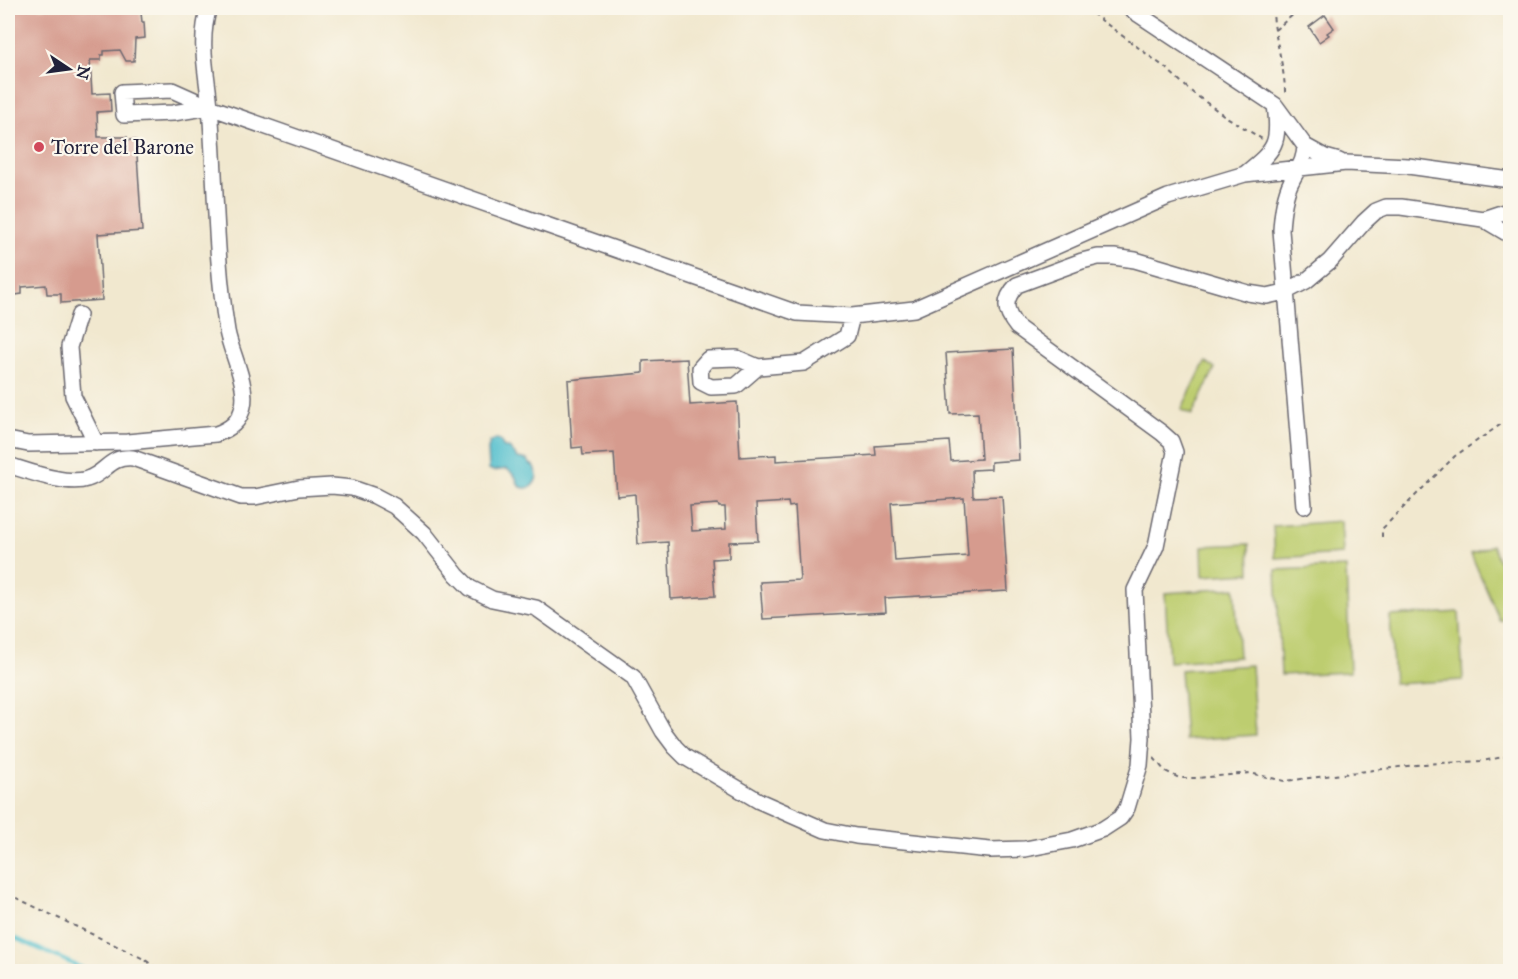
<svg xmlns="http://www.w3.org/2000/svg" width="1518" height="979" font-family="'IM FELL Great Primer',serif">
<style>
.green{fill:#bdcd6f;stroke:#707855;stroke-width:1.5}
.water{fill:#54c0ce;stroke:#3b7184;stroke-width:1.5}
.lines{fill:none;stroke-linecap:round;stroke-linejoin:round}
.stream{stroke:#54c0ce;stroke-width:4}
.building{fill:#d69b8e;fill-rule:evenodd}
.minor-casing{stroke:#6a676f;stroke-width:18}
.path{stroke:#6a676f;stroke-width:2;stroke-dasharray:4.5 4.5;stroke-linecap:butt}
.minor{stroke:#fff;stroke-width:15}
.poi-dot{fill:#d1495b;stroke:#fbf7ec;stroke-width:2}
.labels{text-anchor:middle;stroke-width:4.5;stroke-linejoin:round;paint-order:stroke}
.poi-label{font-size:21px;fill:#22223b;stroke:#fbf7ec;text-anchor:start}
</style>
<rect width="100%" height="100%" fill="#fbf7ec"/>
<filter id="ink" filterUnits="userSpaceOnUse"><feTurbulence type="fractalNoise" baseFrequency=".0167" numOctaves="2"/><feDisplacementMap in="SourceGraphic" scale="12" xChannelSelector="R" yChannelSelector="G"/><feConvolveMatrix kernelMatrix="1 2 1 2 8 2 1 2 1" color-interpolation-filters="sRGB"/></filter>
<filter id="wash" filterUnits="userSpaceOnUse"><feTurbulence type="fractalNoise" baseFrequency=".008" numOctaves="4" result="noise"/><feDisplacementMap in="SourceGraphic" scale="24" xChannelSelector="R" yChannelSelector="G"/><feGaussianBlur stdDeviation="1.35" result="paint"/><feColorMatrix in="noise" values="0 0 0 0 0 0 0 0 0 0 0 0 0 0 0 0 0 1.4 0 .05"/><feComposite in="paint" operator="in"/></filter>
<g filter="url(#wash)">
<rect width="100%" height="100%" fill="#f1e8cf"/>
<!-- green -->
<path class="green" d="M1205 362 1215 368 1192 415 1181 410Z
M1341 521 1343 554 1275 558 1273 526Z
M1249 544 1250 573 1203 576 1202 546Z
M1492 545 1510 588V617L1500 621 1471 554Z
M1346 567 1350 672 1281 675 1276 570Z
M1235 588 1239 657 1169 662 1165 593Z
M1459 612 1463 680 1394 684 1390 616Z
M1251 665 1256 735 1185 740 1180 670Z"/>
<!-- water -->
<path class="water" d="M496 439 500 440 504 448H509L518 458 528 460 530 464 534 466 537 476C535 486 528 491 519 486L515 476 507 469 493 471 489 469 488 449 490 442Z"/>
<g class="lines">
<!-- stream -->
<path class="stream" d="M8 935 91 972"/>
</g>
<g id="blocks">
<!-- building -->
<path class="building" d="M8 8H135L136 13H141L142 22H144L145 38 135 39 134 61H126L120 50 104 51V55H101V60H90L92 94 110 93 111 111 97 112 98 137H127V140H136L142 231 98 234 102 300 61 303V294H47L46 285 22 287V294L8 296Z
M1325 15 1334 28 1327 33 1329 35 1319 42 1309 27Z
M1013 349 1019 460 991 462V469L972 470 973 497 1002 496 1008 591 885 598 886 612 763 619 760 582 800 580 795 506 789 507 788 502 756 504 758 541 729 542V558L712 559 715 596 671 599 668 542 638 544 635 494 617 496 614 453 583 455 582 447 572 448 568 380 643 373V361L687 359 690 405 737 402 740 457 776 455V461L876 455 875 446 949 441 951 461 981 459 978 413 950 414 946 353ZM964 498 968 556 895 561 891 503ZM718 504 719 507H725L726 529 692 531 690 506Z"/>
</g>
</g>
<g filter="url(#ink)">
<use href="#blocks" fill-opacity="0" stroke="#6a676f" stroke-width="1.5"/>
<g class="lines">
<defs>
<path id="minor" d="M1129 8 1275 105 1305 146 1325 157 1339 161
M210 107 173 113 124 115 122 92 172 90 210 107 797 313 852 316 914 309 1168 197 1245 174 1346 163 1408 166 1510 180
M1246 173C1276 149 1280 143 1275 105
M1483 219 1510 210
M79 315 69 347 73 396 96 443
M758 367 736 386 711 387 701 382 700 368 708 359 737 358 758 367 804 363 847 336 852 316
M8 440 28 444 127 442 216 434C230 429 240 422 243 406 248 384 231 353 227 331 215 257 216 182 210 107 207 73 198 41 209 8
M8 465C28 471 67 486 87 479 107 473 108 456 133 458L241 497H255L299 488 332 486 352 488 375 496 394 506 424 533 457 575 470 588 492 599 536 608 633 677 663 731 675 747 685 757 759 801 825 830 856 836 990 850 1025 849 1072 840 1103 829 1120 818 1127 808 1140 765 1142 738 1135 590 1156 546 1175 452 1171 441 1162 433 1017 327C1004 311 1003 300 1017 285L1082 261 1098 257H1114L1135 260 1248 293 1267 296 1285 292 1306 281 1330 261 1364 222 1376 211 1386 207H1401L1483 219 1510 235
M1304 506 1281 230C1282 214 1284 196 1291 182 1298 167 1304 164 1305 146"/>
</defs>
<!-- minor casing -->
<use href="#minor" class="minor-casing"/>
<!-- path -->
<path class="path" d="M1085 8 1167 69 1193 93 1225 116 1262 139
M1273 8C1273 38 1286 67 1285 97
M1275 30 1301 8
M1382 537V529L1455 456 1510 418
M1154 758 1165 771 1179 778H1198L1250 773 1285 781 1424 764 1481 761 1510 756
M8 894 144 959 162 972"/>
<!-- minor -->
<use href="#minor" class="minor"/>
</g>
</g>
<!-- markers -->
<circle class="poi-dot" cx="39" cy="147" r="6"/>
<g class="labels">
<!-- poi labels -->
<g class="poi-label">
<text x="51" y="154">Torre del Barone</text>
</g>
</g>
<!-- margin -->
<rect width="1518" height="979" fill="none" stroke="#fbf7ec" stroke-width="30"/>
<!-- north arrow -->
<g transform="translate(69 69) rotate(103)" stroke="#fbf7ec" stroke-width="4.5" paint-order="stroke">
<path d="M0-4.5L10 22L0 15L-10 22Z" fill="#22223b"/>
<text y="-9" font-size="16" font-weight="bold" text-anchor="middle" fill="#22223b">N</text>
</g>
</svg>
